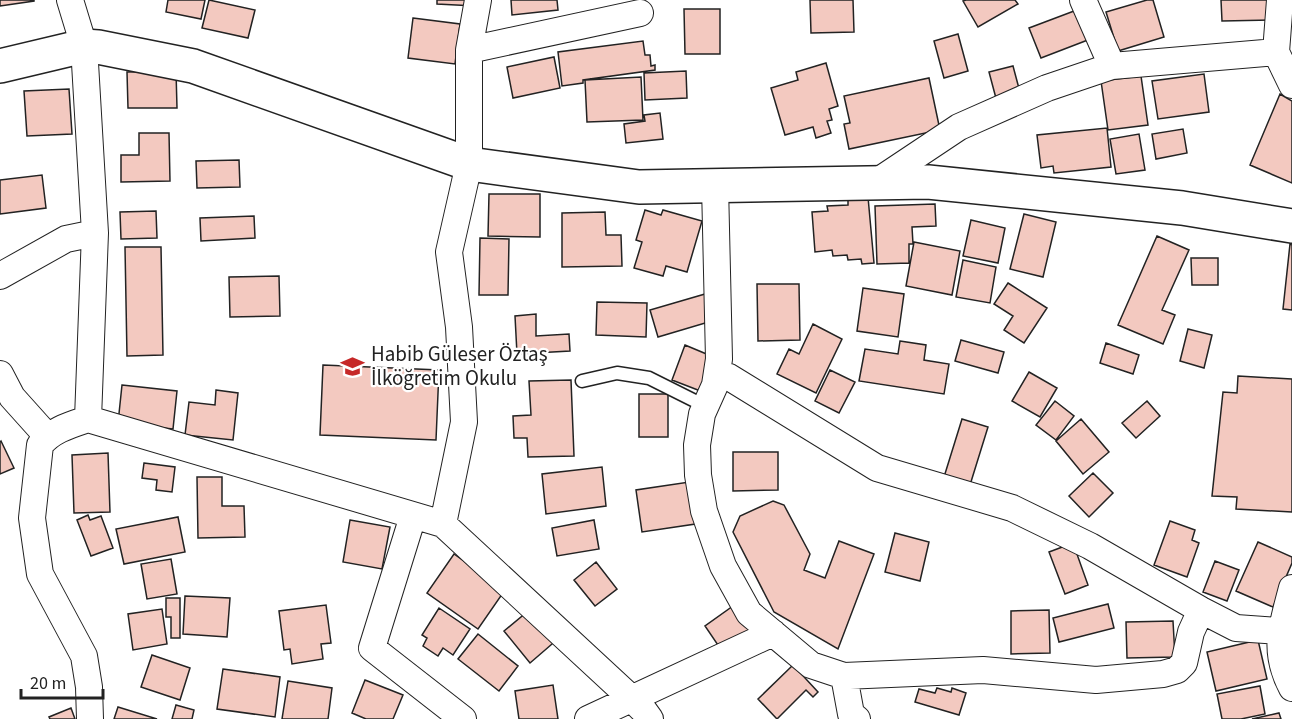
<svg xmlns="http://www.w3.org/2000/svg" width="1292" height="719" font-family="'Source Sans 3',sans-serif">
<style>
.building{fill:#f3c9c0;stroke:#222;stroke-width:1.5}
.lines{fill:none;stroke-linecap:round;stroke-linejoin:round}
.lane-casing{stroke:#222;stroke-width:15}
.street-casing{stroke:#222;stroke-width:28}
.secondary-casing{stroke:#222;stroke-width:36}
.lane{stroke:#fff;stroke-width:12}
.street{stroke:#fff;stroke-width:26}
.secondary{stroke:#fff;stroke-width:33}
.labels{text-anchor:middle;stroke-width:4.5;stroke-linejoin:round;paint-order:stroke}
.poi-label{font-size:21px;fill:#222;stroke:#fff;text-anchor:start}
</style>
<rect width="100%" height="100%" fill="#fff"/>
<!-- building -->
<path class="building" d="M0 0H34V1L0 6Z
M168 0H205L201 19 166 12Z
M209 0 255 10 248 38 202 28Z
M437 0H475V6L437 4Z
M511 0H557L558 10 512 15Z
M810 0H853L854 32 811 33Z
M966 0H1015L1018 4 978 27 963 1Z
M1147 0H1153L1164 37 1118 51 1106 12Z
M1221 0H1273V20L1222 21Z
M1082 8 1093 38 1041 58 1029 28Z
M684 9H720V54H685Z
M413 18 460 24 455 64 408 58Z
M958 34 968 71 944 78 934 41Z
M643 41 645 55H650L651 66 655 65V70L583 80V83L562 86 558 52Z
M554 57 560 88 513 98 507 67Z
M826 63 838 106 829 109 832 120 827 121 831 133 816 138 813 127 785 135 771 88 798 80 796 72Z
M1013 66 1021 96 997 102 989 72Z
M176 71 177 108H128L127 72Z
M686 71 687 98 645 100 644 73Z
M1204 74 1209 112 1158 119 1152 81Z
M1141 76 1148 125 1108 130 1101 81Z
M641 77 643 120 587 122 585 80Z
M929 78 940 130 849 149 844 124 850 123 844 96Z
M69 89 72 134 27 136 24 91Z
M1280 94 1292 101V183L1250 165Z
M660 113 663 139 626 143 624 124 645 121 644 115Z
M1107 128 1111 167 1054 173 1053 166 1041 168 1037 135Z
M1183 129 1187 153 1156 159 1152 134Z
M139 133H169L170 181 121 182V155H139Z
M1139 134 1145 170 1116 174 1110 139Z
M239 160 240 187 197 188 196 161Z
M42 175 46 208 0 214V180Z
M489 194H540V237L488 236Z
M868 197 874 263 862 264 861 259 848 260 847 255 833 256 832 250 815 252 812 212 828 211 827 206 848 205V199Z
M935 204 936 226 912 227 913 244H909V263L877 264 875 206Z
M645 210 661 215 663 210 702 221 687 272 666 266 663 276 634 268 642 242 636 240Z
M156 211 157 238 121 239 120 212Z
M605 212 606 235H621L622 266 562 267V213Z
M1024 214 1056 222 1043 277 1010 269Z
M254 216 255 238 201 241 200 218Z
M971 220 1005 228 998 263 963 256Z
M1157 236 1189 250 1162 310 1175 315 1163 344 1118 325Z
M480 238 509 239 508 295H479Z
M914 242 960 251 952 295 906 286Z
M1290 244 1292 245V310L1283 309Z
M125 247H161L163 355 127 356Z
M1191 258H1218V285H1192Z
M963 260 996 267 990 303 956 297Z
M279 276 280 316 230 317 229 277Z
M1008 283 1047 308 1024 343 1004 330 1013 316 994 304Z
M757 284H799L800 340 758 341Z
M863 288 904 294 898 337 857 331Z
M705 294 712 321 658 337 650 310Z
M597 302 647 303 646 337 596 335Z
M536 314V336L569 334 570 351 517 354 515 316Z
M813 324 842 339 816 393 777 374 789 349 799 354Z
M1188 329 1212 335 1204 368 1180 361Z
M961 340 1004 352 998 373 955 361Z
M900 341 926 345 924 360 949 364 944 394 859 381 865 349 898 354Z
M1106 343 1139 355 1133 374 1100 363Z
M685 345 716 358 703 392 672 380Z
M323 365 439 370 436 440 320 435Z
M830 370 855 382 839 413 815 401Z
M1029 372 1057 388 1040 417 1012 401Z
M1238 376 1292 379V512L1236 509 1237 497 1212 496 1223 392 1237 393Z
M571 380 574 456 528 457 527 438H514L513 416 531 415 529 381Z
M122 385 177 391 173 429 118 423Z
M216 390 238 393 233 440 185 435 189 402 215 405Z
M639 394H668V437H639Z
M1055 401 1074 416 1056 440 1036 425Z
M1147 401 1160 416 1136 438 1122 423Z
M962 419 988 427 970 485 944 477Z
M1081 419 1109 452 1083 474 1056 441Z
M1 441 14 468 0 474V442Z
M733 452H778V490L733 491Z
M108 453 110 512 74 513 72 455Z
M144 463 175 467 172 492 156 490 157 480 142 478Z
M602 467 606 506 546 514 542 474Z
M1093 473 1113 493 1089 517 1069 496Z
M197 477H222V506H244L245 537 198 538Z
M696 481 702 523 642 532 636 490Z
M773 501 784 505 810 554 804 570 825 578 839 541 874 554 838 649 774 612 733 532 740 516Z
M88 515 90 520 101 516 113 548 91 556 77 520Z
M178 517 185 552 124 564 116 529Z
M350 520 390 527 382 569 343 562Z
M594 520 599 549 557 556 552 528Z
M1170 521 1195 530 1192 540 1199 543 1187 577 1154 565Z
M895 533 929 542 920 581 885 572Z
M1258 542 1292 557V563L1273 607 1236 591Z
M1073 543 1088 585 1065 594 1049 552Z
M454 554 505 590 478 629 427 593Z
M171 559 177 594 147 599 141 564Z
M1215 561 1239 570 1227 601 1203 592Z
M596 562 617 589 595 606 574 580Z
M185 596 230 598 227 637 183 634Z
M166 598H180V638H171V617H166Z
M740 601 759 629 724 654 705 626Z
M1108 604 1114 628 1059 642 1053 618Z
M326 605 331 643 321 644 323 659 292 664 290 649 284 650 279 611Z
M533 607 559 638 530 663 504 631Z
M439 608 470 629 453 655 443 648 438 656 423 646 427 638 422 635Z
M162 609 167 644 133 650 128 614Z
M1049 610 1050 653 1011 654V611Z
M1173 621 1175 657 1127 658 1126 622Z
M478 634 518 666 499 691 458 659Z
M1258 640 1267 679 1216 691 1207 652Z
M152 655 190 668 180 700 141 687Z
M793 665 818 692 813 697 806 690 777 719 758 699Z
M223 669 280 677 275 717 217 709Z
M365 680 403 695 393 719H366L352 713Z
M288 681 332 688 328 719H282Z
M553 685 558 719H519L515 691Z
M1260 686 1265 714 1241 719H1222L1217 694Z
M937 688 951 692 952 688 966 693 959 715 915 702 919 689 935 693Z
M176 705 194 710 192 719H172Z
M118 707 157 719H114Z
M71 708 75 719H50L49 717Z
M1279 713 1281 719H1252Z"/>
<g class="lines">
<defs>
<path id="lane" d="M582 381 617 373 649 378 705 406"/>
<path id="street" d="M70 0 84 46 95 233 88 419C70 425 52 430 40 445L32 518 40 574 84 656 89 687 90 719
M1083 0 1112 66
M1280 0 1276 52 1292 85
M469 50 640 13
M875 183 959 127 1047 88 1112 66 1276 52
M715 185 719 359 715 385 702 414 697 445 698 475 704 511 723 566 749 613 811 665 844 676 983 670 1096 680 1163 674 1177 670 1184 663 1191 632 1201 610
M0 276 66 239 95 233
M718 373 729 377 877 468 1012 508 1090 546 1201 610 1236 628 1280 631 1292 630
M0 374 12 397 47 436
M88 419 443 524 632 699 645 712 650 719
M413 516 372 648 463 719
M443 524 464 422 459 327 449 252 469 164V50L478 0
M1292 588C1282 627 1272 650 1292 688
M844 676 851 714 857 719
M588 719 773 633"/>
<path id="secondary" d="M0 66 84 46 98 47 193 66 469 164 639 187 928 182 1182 208 1292 226"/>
</defs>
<!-- lane casing -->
<use href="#lane" class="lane-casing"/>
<!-- street casing -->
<use href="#street" class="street-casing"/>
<!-- secondary casing -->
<use href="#secondary" class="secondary-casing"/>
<!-- lane -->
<use href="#lane" class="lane"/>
<!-- street -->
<use href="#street" class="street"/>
<!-- secondary -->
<use href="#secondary" class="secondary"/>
</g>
<!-- icons -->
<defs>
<symbol id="school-bare" viewBox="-9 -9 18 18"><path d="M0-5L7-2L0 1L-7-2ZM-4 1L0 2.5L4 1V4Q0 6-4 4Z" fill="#c62828" stroke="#fff" stroke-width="2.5" paint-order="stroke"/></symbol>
</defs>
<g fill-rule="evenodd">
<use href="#school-bare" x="336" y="350" width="33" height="33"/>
</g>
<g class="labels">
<!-- poi labels -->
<g class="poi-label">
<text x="371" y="361">Habib Güleser Öztaş<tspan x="371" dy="24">İlköğretim Okulu</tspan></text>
</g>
</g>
<!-- scale -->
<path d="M21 689v9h82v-9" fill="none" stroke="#222222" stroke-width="3"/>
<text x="30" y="689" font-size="18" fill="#222222" stroke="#ffffff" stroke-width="4.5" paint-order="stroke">20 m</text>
</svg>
